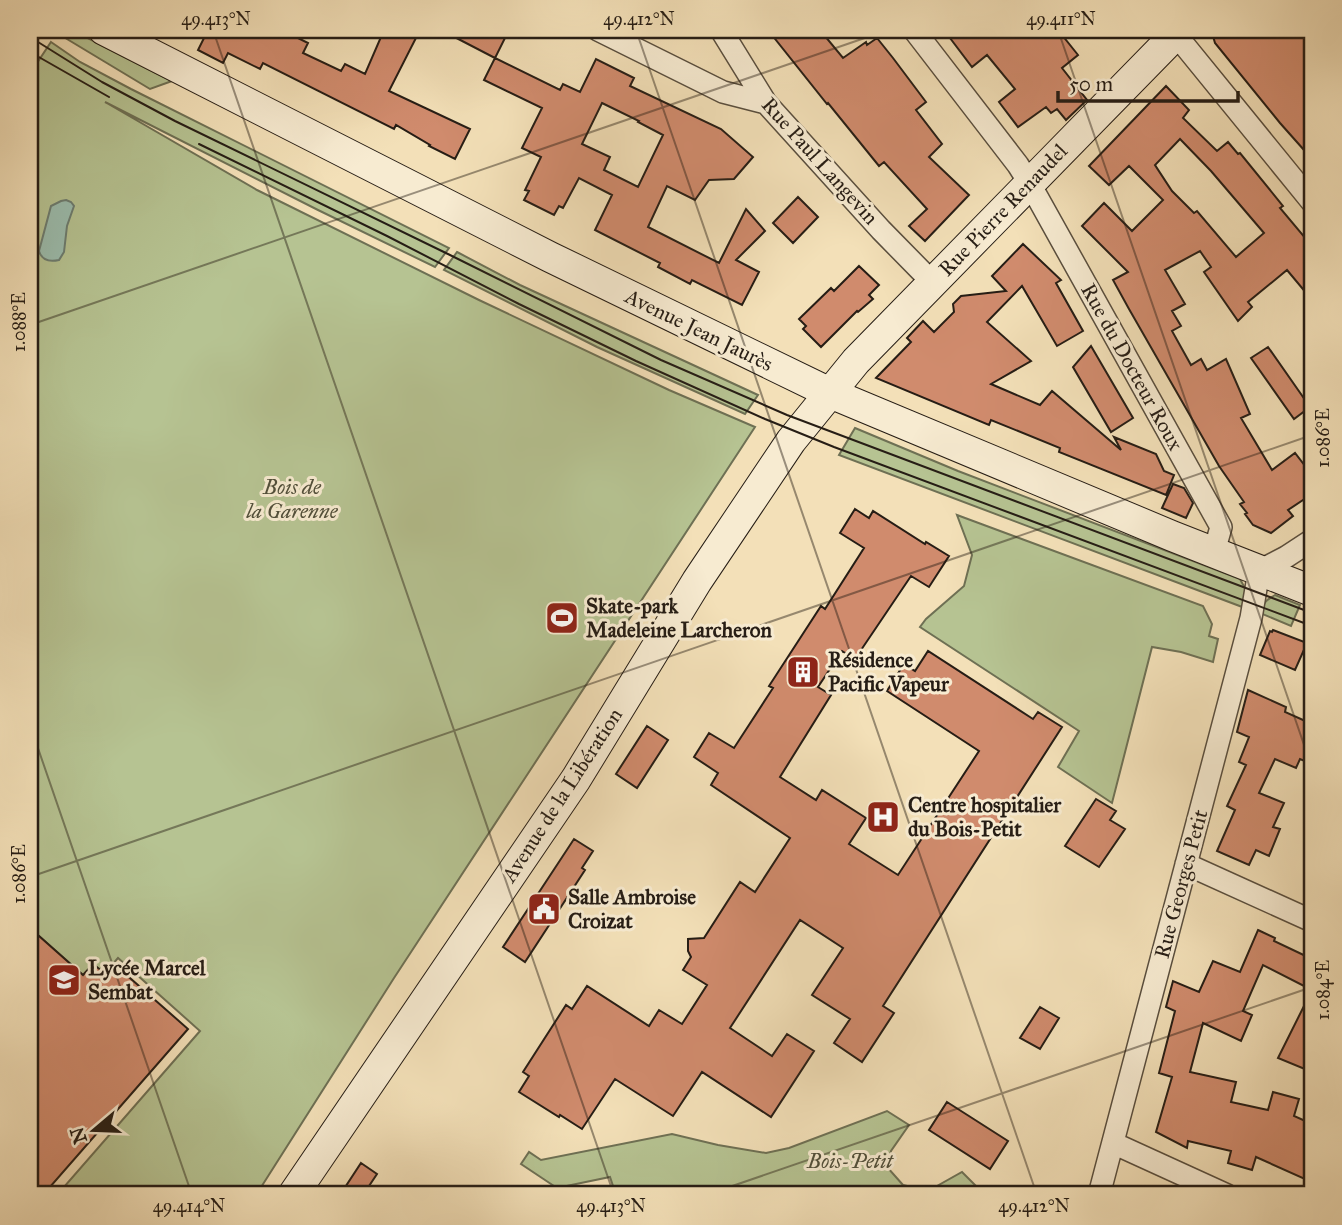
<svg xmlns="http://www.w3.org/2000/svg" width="1342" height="1225" font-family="'IM FELL Great Primer',serif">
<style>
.green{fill:#b6c392;stroke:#6e7054;stroke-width:2}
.water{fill:#9bbdae;stroke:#6c7d71;stroke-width:2}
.building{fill:#d08b6d;stroke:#261d15;stroke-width:2;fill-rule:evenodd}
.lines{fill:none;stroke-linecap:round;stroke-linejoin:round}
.street-casing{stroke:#594e3e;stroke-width:24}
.secondary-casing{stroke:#261d15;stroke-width:32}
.street{stroke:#f7ebd1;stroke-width:21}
.secondary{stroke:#f7ebd1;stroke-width:30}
.tram{stroke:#261d15;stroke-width:2}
.ticks{fill:none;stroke:#261d15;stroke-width:2;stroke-opacity:0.45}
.labels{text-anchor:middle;stroke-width:6;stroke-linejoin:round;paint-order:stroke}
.street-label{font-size:21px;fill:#261d15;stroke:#f7ebd1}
.park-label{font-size:21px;font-style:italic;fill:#514f3a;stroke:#f7ebd1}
.poi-label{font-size:21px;font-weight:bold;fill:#261d15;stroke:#f7ebd1;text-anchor:start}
.neatline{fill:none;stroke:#261d15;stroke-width:2.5}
.ticks-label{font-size:18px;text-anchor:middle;fill:#261d15}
</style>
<rect width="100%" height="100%" fill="#f3e0b8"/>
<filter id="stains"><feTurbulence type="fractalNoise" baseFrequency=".00286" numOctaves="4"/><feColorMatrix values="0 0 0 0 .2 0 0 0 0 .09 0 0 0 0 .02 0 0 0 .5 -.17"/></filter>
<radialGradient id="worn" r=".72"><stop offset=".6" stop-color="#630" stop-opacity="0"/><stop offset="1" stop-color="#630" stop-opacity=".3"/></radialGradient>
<!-- green -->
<path class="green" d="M59 30H72L172 81 150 89 57 33Z
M51 42 80 62 131 89 449 248 435 267 318 210 105 102 257 190 479 300 669 390 755 427 394 978 258 1192 220 1190 194 1195H57L200 1031 118 958 79 1003 94 964 83 975 30 928V58L37 63Z
M457 252 520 285 758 395 745 414 597 347 444 270Z
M855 428 958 471 1240 579 1247 592 1245 608 839 455Z
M957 515 1203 606 1212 624 1209 636 1218 639 1213 662 1181 652 1152 647 1112 803 1058 767 1079 731 920 627 926 619 964 586 972 555Z
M1275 595 1300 605 1291 626 1260 613C1263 603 1266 600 1275 595Z
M887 1111 909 1125 891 1151 887 1167 903 1185 928 1191 962 1172 985 1195H616L610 1177 557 1188 521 1164 529 1152 541 1160 672 1134 718 1145 766 1153 789 1148Z"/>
<!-- water -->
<path class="water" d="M66 200 71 202 74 206 67 226 64 252 59 260C50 262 42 261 39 251L51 206 61 201Z"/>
<!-- building -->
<path class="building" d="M208 30H282L308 43 303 53 341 71 345 64 365 74 384 30H420L389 91 470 129 455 159 429 146 430 145 396 125 394 129 263 63 260 69 228 53 223 63 198 50Z
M441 30H495L506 36 495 58 560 90 563 84 580 92 596 59 634 78 630 86 721 129 753 157 734 179 709 180 695 200 667 186 648 227 719 263 746 209 765 231 736 260 759 272 742 305 692 280 690 284 658 267 660 263 595 230 612 195 579 178 563 208 559 206 554 215 524 200 529 191 525 190 541 157 522 148 542 108 484 80 495 58ZM602 103 639 121 638 122 663 135 638 187 604 170 610 157 582 144Z
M768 30H820L843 58 866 42 867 45 877 38 893 58 926 102 916 110 942 144 929 157 969 195 925 241 909 226 927 209 884 162 879 166 828 103 827 104Z
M961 30H1058L1078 55 1062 68 1087 100 1066 120 1057 109 1051 113 1046 107 1018 127 999 102 1015 89 987 55 972 67 950 38Z
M1220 30H1312V159L1280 123 1215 43 1213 36Z
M1166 86 1189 110 1183 118 1217 151 1228 142 1238 154 1240 153 1283 206 1280 208 1312 246V300L1287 270 1248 302 1252 307 1238 321 1204 272 1211 267 1200 251 1165 270 1185 304 1172 311 1181 326 1172 331 1191 365 1201 359 1207 370 1226 359 1250 414 1241 418 1272 470 1295 453 1312 475V494L1288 510 1293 516 1271 533 1253 525 1245 514 1247 513 1240 504 1244 502 1219 466 1129 309 1113 280 1128 272 1082 226 1104 203 1132 231 1163 200 1129 166 1109 185 1089 166ZM1180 139 1211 171 1264 233 1236 257 1197 211 1194 213 1172 191 1155 165Z
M798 197 818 217 793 243 773 223Z
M1023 244 1061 280 1056 283 1083 331 1057 346 1022 286 987 322 1031 361 991 384 1040 405 1052 391 1121 450 1114 437 1156 454 1164 471 1174 475 1166 495 1059 452 1060 448 991 420 989 425 876 378 911 342 907 338 923 321 934 332 954 312 953 304 961 296 1006 291 992 276Z
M859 266 879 285 869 295 873 299 858 312 857 311 821 347 803 329 806 326 799 319 831 288 834 291Z
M1091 346 1133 418 1111 432 1073 367Z
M1268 347 1310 407 1294 419 1251 358Z
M1173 484 1184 488 1193 503 1186 518 1162 508Z
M855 509 869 518 873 511 925 544 926 542 949 556 929 587 911 576 855 659 842 651 818 687 831 695 780 777 816 800 822 790 866 818 849 844 898 875 979 751 887 691 904 664 915 671 928 651 1033 719 1038 712 1062 727 883 1006 894 1013 862 1062 834 1043 850 1019 812 995 843 948 800 920 730 1028 772 1056 787 1034 814 1051 771 1117 702 1072 673 1116 615 1079 582 1129 560 1115 559 1117 519 1092 529 1076 523 1072 566 1005 572 1009 587 986 649 1026 659 1010 682 1024 707 985 683 970 691 957 688 951V939L704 938 740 882 755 892 790 838 711 785 718 773 694 757 709 733 734 748 773 688 769 686 821 606 825 609 864 548 840 533Z
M1273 630 1307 643 1295 670 1260 655 1270 631 1272 632Z
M1248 690 1286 707 1285 712 1312 724V764L1300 759 1296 768 1275 759 1259 793 1284 803 1273 827 1280 829 1269 856 1256 850 1249 865 1217 851 1235 810 1227 806 1246 765 1239 762 1249 737 1237 732Z
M647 726 668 740 637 788 616 774Z
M1096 799 1116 811 1110 820 1125 829 1099 867 1065 846Z
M574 839 593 851 582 868 585 870 525 962 503 947Z
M30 928 83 975 93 964 106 974 114 964 188 1029 43 1195H30Z
M1258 930 1275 938 1274 941 1312 959V1072L1278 1058 1312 990 1263 965 1243 1011 1252 1015 1241 1041 1203 1023 1190 1072 1236 1082 1231 1102 1268 1110 1273 1092 1299 1099 1294 1116 1312 1124V1168L1307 1180 1256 1157 1252 1170 1228 1163 1231 1151 1188 1141 1187 1148 1156 1132 1172 1077 1159 1073 1175 1011 1166 1007 1173 981 1199 992 1213 961 1240 972Z
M1040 1007 1059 1018 1040 1049 1020 1038Z
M947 1102 1008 1141 990 1169 929 1130Z
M361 1163 377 1174 363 1195H340Z"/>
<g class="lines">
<defs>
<path id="street" d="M598 30 723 92 766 103
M721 30 766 103 881 230 933 283
M914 30 1018 165 1030 184 1221 527 1214 552
M1172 30 1312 202
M1186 864 1312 921
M1113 1143 1227 1195
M1099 1195 1251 618 1259 571 1286 557 1312 540"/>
<path id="secondary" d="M104 30 550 257 830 393 1172 536 1312 591
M293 1195 576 779 697 581 791 441 856 361 1180 30"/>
</defs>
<!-- street casing -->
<use href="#street" class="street-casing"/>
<!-- secondary casing -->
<use href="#secondary" class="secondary-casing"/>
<!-- street -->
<use href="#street" class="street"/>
<!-- secondary -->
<use href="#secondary" class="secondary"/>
<!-- tram -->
<path class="tram" d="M30 37 102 82 175 121 450 255 661 360 787 415 1312 613
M30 52 109 97
M199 144 387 236 519 304 636 361 765 419 834 447 1312 626"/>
</g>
<!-- ticks -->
<path class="ticks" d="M213 30 614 1195M636 30 1037 1195M1058 30 1312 768M30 325 888 30M30 725 192 1195M30 877 1312 435M706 1195 1312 987"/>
<!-- icons -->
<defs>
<symbol id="stadium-square" viewBox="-11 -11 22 22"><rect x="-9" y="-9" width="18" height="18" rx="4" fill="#8f2418" stroke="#f7ebd1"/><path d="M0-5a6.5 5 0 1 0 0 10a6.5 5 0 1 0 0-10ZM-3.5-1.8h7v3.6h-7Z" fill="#fff"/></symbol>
<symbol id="building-square" viewBox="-11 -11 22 22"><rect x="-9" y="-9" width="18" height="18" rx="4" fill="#8f2418" stroke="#f7ebd1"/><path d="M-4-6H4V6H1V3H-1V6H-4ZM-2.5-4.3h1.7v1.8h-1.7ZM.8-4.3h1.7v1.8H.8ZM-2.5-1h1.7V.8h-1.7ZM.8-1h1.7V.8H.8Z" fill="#fff"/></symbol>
<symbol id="hospital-square" viewBox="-11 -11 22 22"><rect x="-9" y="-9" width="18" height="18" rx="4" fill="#8f2418" stroke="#f7ebd1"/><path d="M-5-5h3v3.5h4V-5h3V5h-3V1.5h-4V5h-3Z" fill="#fff"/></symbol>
<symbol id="civic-square" viewBox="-11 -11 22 22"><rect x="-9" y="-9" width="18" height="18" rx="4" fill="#8f2418" stroke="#f7ebd1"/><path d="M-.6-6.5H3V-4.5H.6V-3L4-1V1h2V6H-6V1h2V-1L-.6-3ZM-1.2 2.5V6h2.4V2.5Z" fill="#fff"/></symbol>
<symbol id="school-square" viewBox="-11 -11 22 22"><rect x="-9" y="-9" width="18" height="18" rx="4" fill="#8f2418" stroke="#f7ebd1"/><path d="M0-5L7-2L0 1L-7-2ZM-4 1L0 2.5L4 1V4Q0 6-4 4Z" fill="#fff"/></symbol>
</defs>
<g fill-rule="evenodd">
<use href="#stadium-square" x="543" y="599" width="38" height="38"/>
<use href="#building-square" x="784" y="653" width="38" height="38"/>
<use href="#hospital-square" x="864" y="798" width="38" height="38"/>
<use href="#civic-square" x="525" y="890" width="38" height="38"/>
<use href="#school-square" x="45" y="961" width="38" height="38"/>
</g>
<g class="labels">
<!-- street labels -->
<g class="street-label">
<text transform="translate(820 161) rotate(48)" y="7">Rue Paul Langevin</text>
<text transform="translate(1003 210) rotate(-46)" y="7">Rue Pierre Renaudel</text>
<text transform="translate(699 330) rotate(26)" y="7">Avenue Jean Jaurès</text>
<text transform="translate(1132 367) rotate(61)" y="7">Rue du Docteur Roux</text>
<text transform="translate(562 795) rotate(-57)" y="7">Avenue de la Libération</text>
<text transform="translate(1181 884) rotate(-75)" y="7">Rue Georges Petit</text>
</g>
<!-- park labels -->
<g class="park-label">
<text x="292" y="494">Bois de<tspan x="292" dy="24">la Garenne</tspan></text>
<text x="850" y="1168">Bois-Petit</text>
</g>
<!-- poi labels -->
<g class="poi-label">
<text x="586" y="613">Skate-park<tspan x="586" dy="24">Madeleine Larcheron</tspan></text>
<text x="828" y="667">Résidence<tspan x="828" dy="24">Pacific Vapeur</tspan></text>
<text x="908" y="812">Centre hospitalier<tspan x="908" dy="24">du Bois-Petit</tspan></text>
<text x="568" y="904">Salle Ambroise<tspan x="568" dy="24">Croizat</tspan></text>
<text x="88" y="975">Lycée Marcel<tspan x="88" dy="24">Sembat</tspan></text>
</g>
</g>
<!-- margin -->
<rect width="1342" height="1225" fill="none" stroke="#f3e0b8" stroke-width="77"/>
<!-- north arrow -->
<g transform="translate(94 1130) rotate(251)" stroke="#f7ebd1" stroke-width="5" paint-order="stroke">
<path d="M0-5L12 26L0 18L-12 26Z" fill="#261d15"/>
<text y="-10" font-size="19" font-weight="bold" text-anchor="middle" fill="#261d15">N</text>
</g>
<!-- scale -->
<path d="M1058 91v10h180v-10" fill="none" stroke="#261d15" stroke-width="3.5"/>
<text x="1069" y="91" font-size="21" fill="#261d15" stroke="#f7ebd1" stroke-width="5" paint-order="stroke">50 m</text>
<rect x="38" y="38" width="1266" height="1148" class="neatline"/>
<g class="ticks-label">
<text x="216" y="25">49.413°N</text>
<text x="639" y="25">49.412°N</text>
<text x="1061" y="25">49.411°N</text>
<text transform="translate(19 322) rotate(-90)" y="6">1.088°E</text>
<text transform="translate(1323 438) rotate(-90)" y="6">1.086°E</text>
<text transform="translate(19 874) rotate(-90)" y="6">1.086°E</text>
<text transform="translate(1323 990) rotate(-90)" y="6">1.084°E</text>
<text x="189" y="1212">49.414°N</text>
<text x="611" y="1212">49.413°N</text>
<text x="1034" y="1212">49.412°N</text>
</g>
<rect width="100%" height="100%" filter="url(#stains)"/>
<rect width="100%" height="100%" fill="url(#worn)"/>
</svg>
